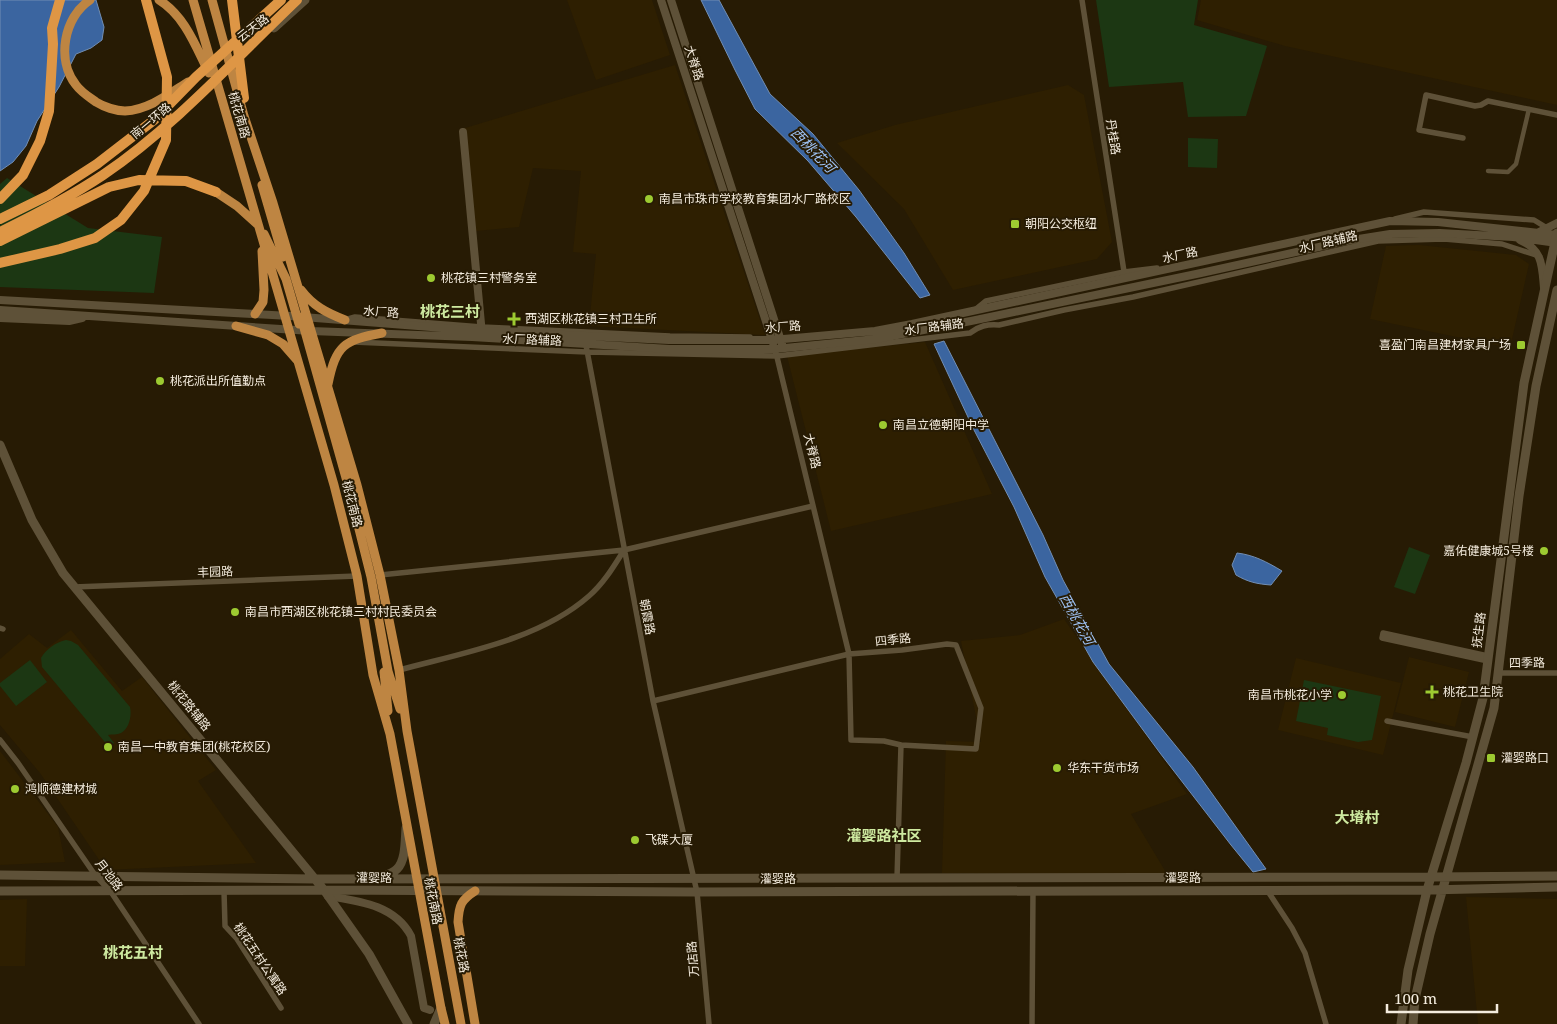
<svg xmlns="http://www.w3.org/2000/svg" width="1557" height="1024" font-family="'Noto Serif','Noto Sans SC',serif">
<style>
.built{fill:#2e1f01}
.green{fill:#1c3713}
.water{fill:#3b65a0;stroke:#728eb3}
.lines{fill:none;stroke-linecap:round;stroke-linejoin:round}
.pedestrian{stroke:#5e5138;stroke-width:4.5}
.minor{stroke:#5e5138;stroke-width:5.5}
.tertiary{stroke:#5e5138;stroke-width:8}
.secondary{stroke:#5e5138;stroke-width:9}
.primary{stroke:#be8542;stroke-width:9}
.trunk{stroke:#de9645;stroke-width:10}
.poi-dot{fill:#9dca31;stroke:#271b04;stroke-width:2}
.labels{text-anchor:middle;stroke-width:4;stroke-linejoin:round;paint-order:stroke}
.street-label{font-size:12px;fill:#f4ecde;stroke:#271b04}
.poi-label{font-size:12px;fill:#f4ecde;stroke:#271b04;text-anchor:start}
.water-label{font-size:14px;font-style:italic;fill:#9fc3f6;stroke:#271b04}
.quarter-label{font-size:15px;font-weight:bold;fill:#ceeaa0;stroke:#271b04}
</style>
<rect width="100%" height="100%" fill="#271b04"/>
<!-- built -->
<path class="built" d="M567 0H652L670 55 596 80Z
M1201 0H1557V105L1285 46 1197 20Z
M675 65 765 335 589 326 596 254 573 252 581 171 533 168 519 227 476 231 465 128Z
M1068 85 1084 95 1112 242 1097 259 953 290 904 209 837 143 895 125Z
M1419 245 1516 255 1529 264 1510 348 1370 319 1386 246Z
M925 342 992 494 831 531 787 356Z
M1064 619 1187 794 1131 814 1167 874 942 873 946 741 981 742 961 641 1020 635Z
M71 630 122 691 142 677 216 770 198 781 256 863 106 870 40 773 0 725V659L29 634 47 648Z
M1409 657 1469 672 1455 727 1395 712Z
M1296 658 1401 683 1383 755 1278 730Z
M0 751 58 827 65 862 0 865Z
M1466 897 1557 899V1024H1478Z
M27 899 25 966H0V900Z"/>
<!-- green -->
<path class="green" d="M1096 0H1198L1194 25 1267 46 1246 116 1188 117 1183 82 1109 87Z
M1188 138 1218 139 1217 168 1188 167Z
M7 178 88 228 162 237 154 293 0 287V184Z
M1409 547 1430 555 1415 594 1394 587Z
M66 640 71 641 78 645 130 707C132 716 129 729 121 733 117 735 112 734 108 735L114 743 109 747 42 667 41 658C46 649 56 642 66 640Z
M30 660 47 682 16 706 0 686V683Z
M1304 680 1381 696 1372 740 1358 742 1327 735 1328 728 1296 721Z"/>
<!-- water -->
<path class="water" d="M0 0H96L104 27 102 40 91 48 76 54 59 87 37 121 26 146 13 162 0 171Z
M701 0H719L770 94 813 134 859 190 904 253 930 295 920 298 856 217 808 161 755 109 735 70Z
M944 341 1043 535 1063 580 1109 664 1193 767 1266 869 1253 872 1231 845 1160 753 1093 662 1045 577 1014 507 974 430 934 344Z
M1237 553C1254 555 1267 562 1282 571L1271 585C1257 584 1248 582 1236 575L1232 565Z"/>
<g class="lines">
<!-- pedestrian -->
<path class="pedestrian" d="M1488 171 1508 172 1516 164 1529 109"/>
<!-- minor -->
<path class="minor" d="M1082 0 1125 278
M1463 138 1419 130 1426 95 1475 106 1481 105 1488 101 1557 115
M1395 219 1424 212 1534 220 1547 228
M975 310 986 301 1124 272 1157 268
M348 319 355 317 482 327 670 336 750 337
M585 340 653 701 697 892 709 1024
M353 342 587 352 777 356 970 333C979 326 987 324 999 325L1064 310 1133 297 1378 241 1444 239 1502 244 1539 256
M776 353 849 654 851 740 884 741 901 745 897 878
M380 575 624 550 813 506
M74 587 357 576
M0 628 3 629
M1488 661 1382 638 1383 633 1488 656
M399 670C462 653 539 640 589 596 604 583 614 566 624 550
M1498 673H1557
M653 701 849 654 902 650 947 644 956 645 981 708 976 749 901 745
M1387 721 1473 737
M0 740 18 763 95 875 111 892 199 1024
M1267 890 1292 928 1305 953 1326 1024
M224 891 225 926 237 939 281 1008
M1032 1024 1033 891"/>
<!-- tertiary -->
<path class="tertiary" d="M661 0 773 343
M671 0 782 344
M463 132 482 334
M1539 232 1557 223
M1520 240C1543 250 1542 266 1544 288
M0 300 290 316 482 331 669 340H772L875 331 912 324 1390 221 1438 222 1557 235
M0 310 311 331 472 337 670 349H775L876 339 971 321 1201 273 1346 241 1390 234 1440 233 1513 237 1557 243
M0 318 69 321 82 318
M328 896C359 901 395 905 411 936L424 1008 430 1010"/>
<!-- secondary -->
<path class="secondary" d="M274 28 305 0
M0 445 32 520 63 573 324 890 369 954 408 1024
M0 875 315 879 1431 877 1557 876
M382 877C387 875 393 873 397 869 406 860 405 840 406 828
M0 891 324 890 697 892 1427 890 1557 887
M434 1024 441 1008
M1401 1024 1408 970 1427 890 1466 763 1483 698 1524 383 1557 233
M1413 1024 1415 999 1430 934 1494 708 1519 496 1536 386 1557 290"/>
<!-- primary -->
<path class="primary" d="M90 0C64 17 56 60 76 85 81 92 89 97 96 102 104 107 116 111 125 111 148 110 169 94 188 82
M159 0C185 16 196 47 209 73
M193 0 334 485 357 576 373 675 390 734 441 1008 445 1024
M212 0 244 116 273 203 357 485 380 575 399 670 407 731 461 1024
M262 185 283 257
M216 192 237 206 257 224
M264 234 286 279 299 324
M301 290C313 306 327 313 345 320
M255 314 263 302 264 290 262 251
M301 317 348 485 371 577 388 671 400 709
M236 326 268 335 283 344 297 360
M328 384C336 345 344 340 382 333
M384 672 388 711
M475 891C461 900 459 905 458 922L475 1024"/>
<!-- trunk -->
<path class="trunk" d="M232 0 244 98
M0 199 23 175 40 141 49 111 53 44 52 28 60 0
M0 219 49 195 97 164 154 120 196 77 281 0
M0 232C35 215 70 197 103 175 175 126 234 60 297 0
M0 241 109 187 139 180 186 181 216 192
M0 263 60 249 95 238 121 220 144 191 166 140 167 77 146 0"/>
</g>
<!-- markers -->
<g class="poi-dot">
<circle cx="649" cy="199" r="5"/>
<rect x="1010" y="219" width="10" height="10" rx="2.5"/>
<circle cx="431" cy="278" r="5"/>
<path d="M511.5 311.5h5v5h5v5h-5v5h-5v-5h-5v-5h5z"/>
<rect x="1516" y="340" width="10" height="10" rx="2.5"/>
<circle cx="160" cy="381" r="5"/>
<circle cx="883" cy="425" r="5"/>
<circle cx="1544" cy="551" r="5"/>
<circle cx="235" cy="612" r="5"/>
<path d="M1429.5 684.5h5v5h5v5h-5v5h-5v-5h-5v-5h5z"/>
<circle cx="1342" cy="695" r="5"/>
<circle cx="108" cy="747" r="5"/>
<rect x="1486" y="753" width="10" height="10" rx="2.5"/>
<circle cx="1057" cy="768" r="5"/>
<circle cx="15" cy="789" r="5"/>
<circle cx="635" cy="840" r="5"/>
</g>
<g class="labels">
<!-- street labels -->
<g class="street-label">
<text transform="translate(253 28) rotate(-38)" y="4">云天路</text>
<text transform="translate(694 63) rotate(72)" y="4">大脊路</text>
<text transform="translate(239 115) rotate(74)" y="4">桃花南路</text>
<text transform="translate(151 121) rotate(-40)" y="4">南一环路</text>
<text transform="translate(1113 137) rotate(81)" y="4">丹桂路</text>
<text transform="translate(1328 242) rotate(-13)" y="4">水厂路辅路</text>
<text transform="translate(1180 255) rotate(-12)" y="4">水厂路</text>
<text transform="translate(381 312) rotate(4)" y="4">水厂路</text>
<text transform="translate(783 327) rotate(-4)" y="4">水厂路</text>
<text transform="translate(934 327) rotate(-7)" y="4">水厂路辅路</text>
<text transform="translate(532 340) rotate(2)" y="4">水厂路辅路</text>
<text transform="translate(812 451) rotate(76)" y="4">大脊路</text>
<text transform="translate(352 504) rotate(76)" y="4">桃花南路</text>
<text transform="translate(215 572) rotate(-2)" y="4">丰园路</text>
<text transform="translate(647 617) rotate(79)" y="4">朝霞路</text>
<text transform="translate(1479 630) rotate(-83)" y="4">抚生路</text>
<text transform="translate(893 640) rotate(-6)" y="4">四季路</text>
<text transform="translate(1527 663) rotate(-1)" y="4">四季路</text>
<text transform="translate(189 706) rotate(51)" y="4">桃花路辅路</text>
<text transform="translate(109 875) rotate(52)" y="4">月池路</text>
<text transform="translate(374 878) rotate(1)" y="4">灌婴路</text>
<text x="1183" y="882">灌婴路</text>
<text x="778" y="883">灌婴路</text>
<text transform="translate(433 901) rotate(79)" y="4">桃花南路</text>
<text transform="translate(461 955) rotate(79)" y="4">桃花路</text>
<text transform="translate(260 959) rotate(56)" y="4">桃花五村公寓路</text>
<text transform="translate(693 959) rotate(-95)" y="4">万店路</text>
</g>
<!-- poi labels -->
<g class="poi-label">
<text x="659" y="203">南昌市珠市学校教育集团水厂路校区</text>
<text x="1025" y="228">朝阳公交枢纽</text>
<text x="441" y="282">桃花镇三村警务室</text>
<text x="525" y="323">西湖区桃花镇三村卫生所</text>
<text x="1511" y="349" text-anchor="end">喜盈门南昌建材家具广场</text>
<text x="170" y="385">桃花派出所值勤点</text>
<text x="893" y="429">南昌立德朝阳中学</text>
<text x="1534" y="555" text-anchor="end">嘉佑健康城5号楼</text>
<text x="245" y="616">南昌市西湖区桃花镇三村村民委员会</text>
<text x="1443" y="696">桃花卫生院</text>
<text x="1332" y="699" text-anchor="end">南昌市桃花小学</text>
<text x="118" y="751">南昌一中教育集团(桃花校区)</text>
<text x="1501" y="762">灌婴路口</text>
<text x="1067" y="772">华东干货市场</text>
<text x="25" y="793">鸿顺德建材城</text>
<text x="645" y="844">飞碟大厦</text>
</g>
<!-- water labels -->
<g class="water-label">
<text transform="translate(813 150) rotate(46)" y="5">西桃花河</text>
<text transform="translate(1077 619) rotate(61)" y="5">西桃花河</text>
</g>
<!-- quarter labels -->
<g class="quarter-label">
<text x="450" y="317">桃花三村</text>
<text x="1357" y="823">大塉村</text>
<text x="884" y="841">灌婴路社区</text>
<text x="133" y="958">桃花五村</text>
</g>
</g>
<!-- scale -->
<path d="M1387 1004v8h110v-8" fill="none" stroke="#f4ecde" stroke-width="2.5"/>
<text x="1394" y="1004" font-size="15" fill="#f4ecde" stroke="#271b04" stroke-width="4" paint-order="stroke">100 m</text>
</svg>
